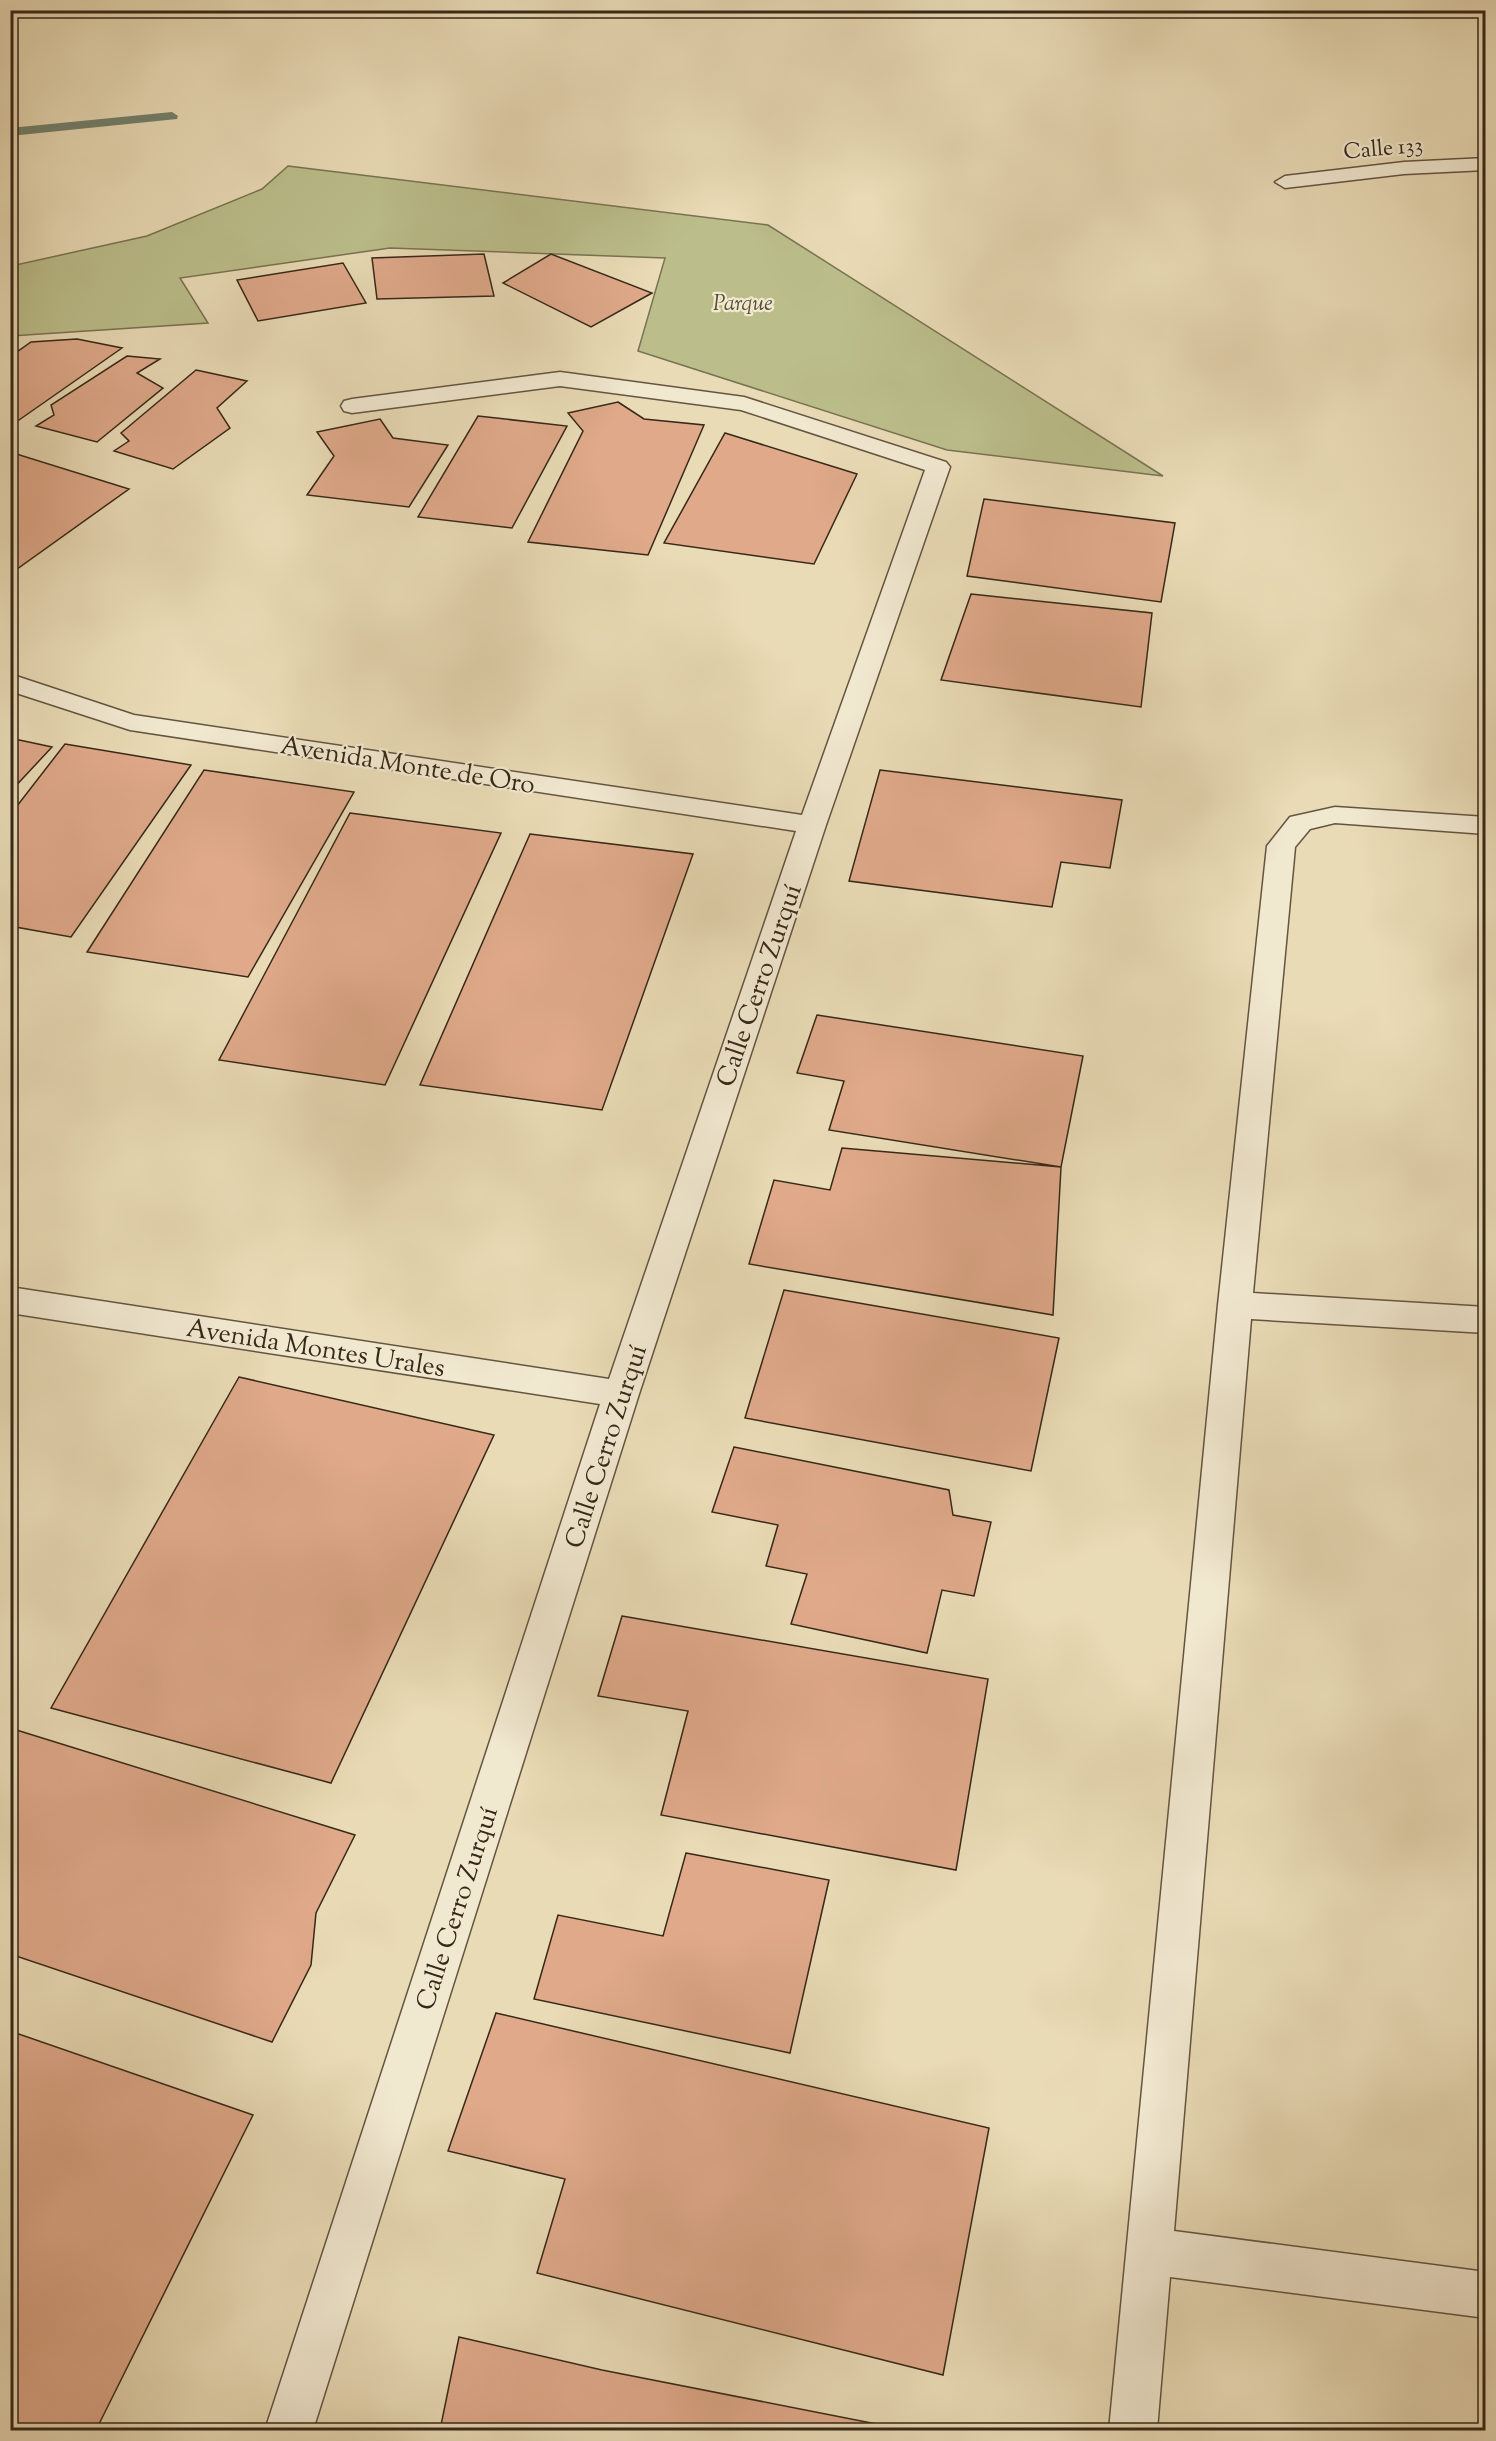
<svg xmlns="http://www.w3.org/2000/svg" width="1496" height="2441" font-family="'Sorts Mill Goudy',serif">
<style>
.green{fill:#bbbe8b;stroke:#797352;stroke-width:1.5}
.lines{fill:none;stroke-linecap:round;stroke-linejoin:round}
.stream{fill:#72816e;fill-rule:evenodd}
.building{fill:#dfa98a;stroke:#372818;stroke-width:1.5}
.minor-casing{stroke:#645540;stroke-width:3}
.minor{fill:#f1e8d0;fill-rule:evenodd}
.labels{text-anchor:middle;stroke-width:4.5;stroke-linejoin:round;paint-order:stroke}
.far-street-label{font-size:22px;fill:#372818;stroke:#f1e8d0}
.far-park-label{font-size:22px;font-style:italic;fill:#584e35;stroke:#f1e8d0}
.street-label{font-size:26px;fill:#372818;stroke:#f1e8d0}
</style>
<rect width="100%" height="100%" fill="#e9dbb6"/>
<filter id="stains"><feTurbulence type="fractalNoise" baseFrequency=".00333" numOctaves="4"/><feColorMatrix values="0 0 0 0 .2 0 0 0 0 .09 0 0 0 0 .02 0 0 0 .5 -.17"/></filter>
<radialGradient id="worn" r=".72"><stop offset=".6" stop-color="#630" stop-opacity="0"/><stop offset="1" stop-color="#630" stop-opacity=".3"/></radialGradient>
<!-- green -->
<path class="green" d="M288 166 768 225 1163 476 947 450 638 351 665 258 390 248 180 278 208 323 11 336V266L147 236 262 189Z"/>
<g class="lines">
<!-- stream -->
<path class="stream" d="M172 112 178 116 177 119 10 136V128Z"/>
</g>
<!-- building -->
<path class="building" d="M484 254 494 296 377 299 372 258Z
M551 254 652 293 591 327 503 283Z
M343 263 366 303 258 321 237 280Z
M77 339 122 348 19 420 10 417V357L31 342Z
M127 356 160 359 137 373 163 388 97 442 36 426 54 415 51 405Z
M196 370 247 381 217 408 230 428 173 469 114 451 129 441 121 433Z
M618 402 644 419 704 425 648 555 528 542 583 431 568 413Z
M478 416 567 426 512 528 418 517Z
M380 419 393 438 448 445 409 507 307 495 334 456 317 432Z
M725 433 857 474 814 564 664 543Z
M10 452 129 489 10 574Z
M984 499 1175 523 1161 602 967 576Z
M971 594 1152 613 1141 707 941 680Z
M10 738 52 747 10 792Z
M65 744 191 765 71 937 10 926V815Z
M204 770 354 792 248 977 87 952Z
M880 770 1122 800 1110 868 1061 862 1052 907 849 881Z
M350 813 501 833 385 1085 219 1060Z
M530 834 693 854 602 1110 420 1085Z
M817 1015 1083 1056 1061 1167 829 1130 844 1081 797 1073Z
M842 1148 1061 1167 1053 1315 749 1264 774 1180 830 1190Z
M784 1290 1059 1338 1031 1471 745 1418Z
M239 1377 494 1435 331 1783 51 1708Z
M734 1447 949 1490 953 1515 991 1522 974 1596 942 1590 927 1653 791 1624 807 1574 766 1566 778 1525 712 1512Z
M622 1616 988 1679 956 1870 661 1815 688 1711 598 1696Z
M10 1728 355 1835 316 1913 311 1965 272 2042 10 1954Z
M686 1853 829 1880 790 2053 534 1999 558 1915 663 1936Z
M496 2013 989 2128 943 2375 537 2273 565 2179 448 2151Z
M10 2031 253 2115 96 2430H10Z
M459 2337 602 2370 907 2430H440Z"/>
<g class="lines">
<defs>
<path id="minor" d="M1486 158V170L1404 174 1285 188 1275 182 1285 176 1404 162Z
M560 372 744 397 946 462 950 467 826 825 639 1394 313 2430H265L600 1404 10 1313V1287L609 1379 796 831 130 730 10 691V674L134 715 802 815 925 470 741 410 560 386 352 413 344 411 341 406 344 401 352 399Z
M1335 807 1486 817V834L1335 823 1310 829 1295 847 1253 1293 1486 1307V1333L1251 1319 1174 2231 1486 2272V2318L1170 2277 1157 2430H1109L1218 1305 1267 846 1290 817Z"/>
</defs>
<!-- minor casing -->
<use href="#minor" class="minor-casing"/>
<!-- minor -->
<use href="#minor" class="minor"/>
</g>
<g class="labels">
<!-- far-street labels -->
<g class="far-street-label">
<text transform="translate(1383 147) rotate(-5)" y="8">Calle 133</text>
</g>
<!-- far-park labels -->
<g class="far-park-label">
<text x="743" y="310">Parque</text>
</g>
<!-- street labels -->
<g class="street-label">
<text transform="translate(408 764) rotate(9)" y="9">Avenida Monte de Oro</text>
<text transform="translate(758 985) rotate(-71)" y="9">Calle Cerro Zurquí</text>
<text transform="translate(316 1347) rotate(9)" y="9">Avenida Montes Urales</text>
<text transform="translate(605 1446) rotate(-72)" y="9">Calle Cerro Zurquí</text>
<text transform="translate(456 1908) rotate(-72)" y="9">Calle Cerro Zurquí</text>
</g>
</g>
<!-- margin -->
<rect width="1496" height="2441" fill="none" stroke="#e9dbb6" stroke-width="36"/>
<rect x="12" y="12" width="1472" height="2417" fill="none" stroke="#372818" stroke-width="3"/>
<rect x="18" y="18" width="1460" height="2405" fill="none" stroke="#372818" stroke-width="1.5"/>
<rect width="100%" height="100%" filter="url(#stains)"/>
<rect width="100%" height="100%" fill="url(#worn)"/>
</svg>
